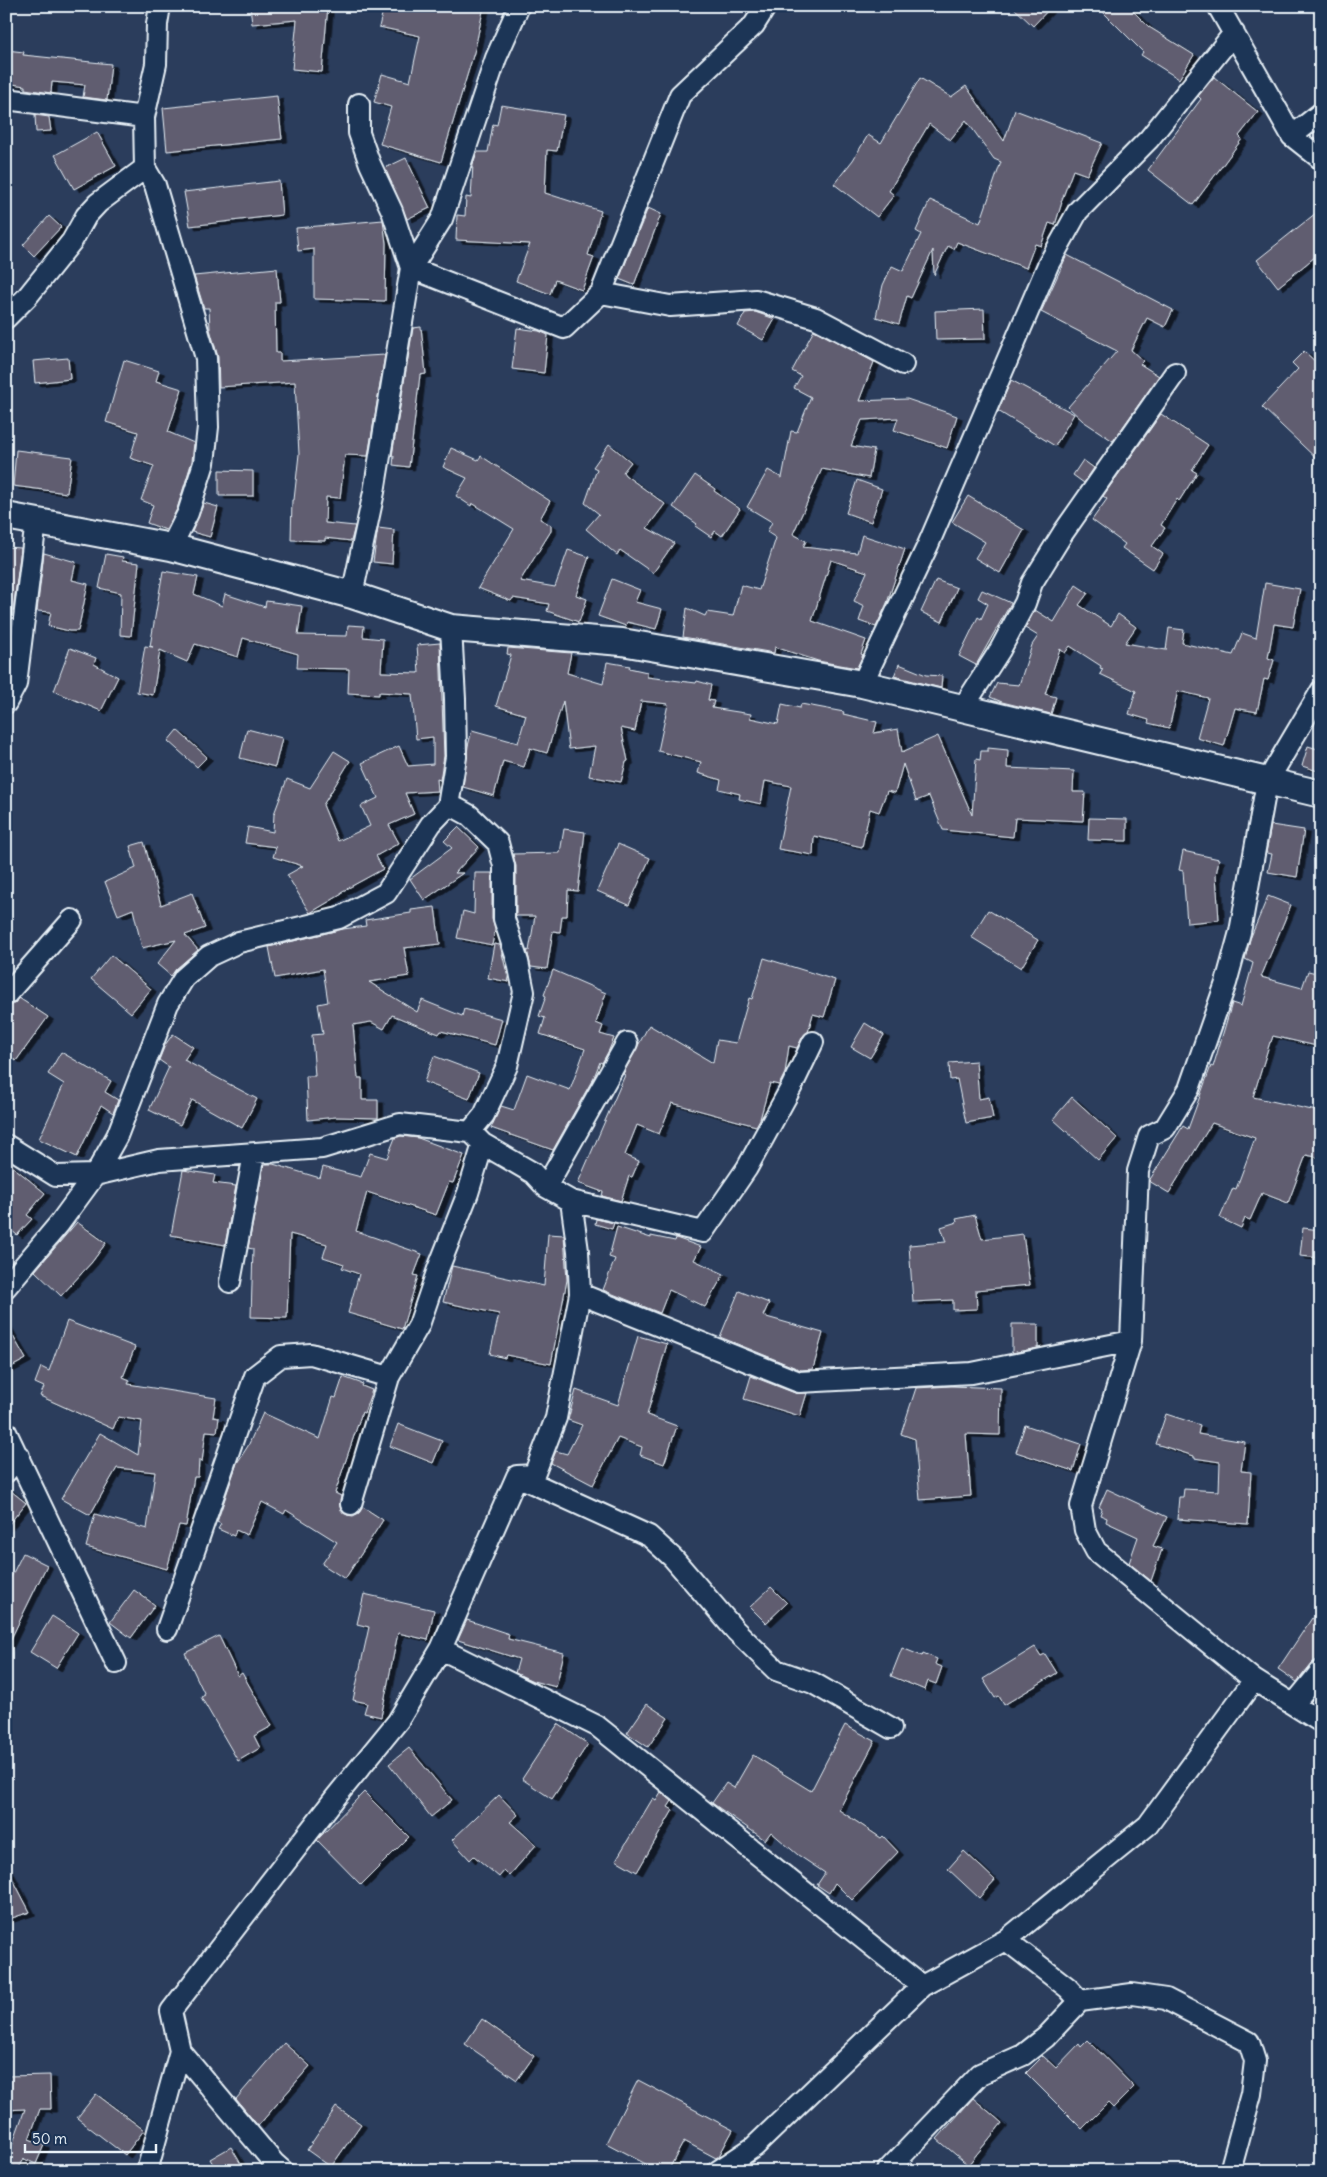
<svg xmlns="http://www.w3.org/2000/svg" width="1327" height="2177" font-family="Delius,sans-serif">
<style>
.building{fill:#615d70;stroke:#e8f1f8;filter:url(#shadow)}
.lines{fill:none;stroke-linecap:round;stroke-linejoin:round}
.minor-casing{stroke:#e8f1f8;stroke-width:24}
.tertiary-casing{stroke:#e8f1f8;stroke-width:30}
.minor{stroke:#1d3557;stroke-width:20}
.tertiary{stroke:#1d3557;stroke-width:26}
</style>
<defs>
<filter id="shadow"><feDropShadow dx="5.5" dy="3" stdDeviation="0" flood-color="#0009"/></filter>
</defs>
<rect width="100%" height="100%" fill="#2b3d5c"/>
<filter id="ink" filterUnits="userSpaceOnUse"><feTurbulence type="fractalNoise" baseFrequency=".02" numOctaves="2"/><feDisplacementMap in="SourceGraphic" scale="10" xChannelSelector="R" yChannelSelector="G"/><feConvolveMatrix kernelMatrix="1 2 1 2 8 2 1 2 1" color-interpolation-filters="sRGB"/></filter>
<g filter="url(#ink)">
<!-- building -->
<path class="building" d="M250 6H328L322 72 292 69 297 20 252 24Z
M384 6H484L475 49 441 162 380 144 391 107 374 102 382 74 410 82 420 36 379 27Z
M1012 6H1052L1033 26Z
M1097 6H1128L1149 27 1194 55 1179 79 1141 55 1143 52Z
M6 50 24 52 23 55 111 64 107 100 83 97 85 85 52 82 51 93 25 89V86L6 83Z
M1214 77 1258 112 1239 136 1242 139 1193 205 1148 170 1201 99 1198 96Z
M920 78 951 97 966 86 1004 141 1015 110 1102 143 1087 175 1073 170 1061 202H1062L1055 225 1049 223 1041 246 1035 244 1026 268 957 242 954 249 948 246 934 275 933 250 911 298 907 296 899 324 876 317 883 285 892 266 903 271 921 234 916 231 930 200 980 223 1001 162 994 159 966 120 950 140 929 124 889 191 894 195 877 217 834 184 853 160 868 135 881 143Z
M277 96 282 139 167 151 163 108Z
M501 105 564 115 557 151 547 150 545 193 601 211 588 255 594 257 582 290 555 280 550 294 516 281 530 244 456 240 457 215 465 216 466 197 471 198 473 164 477 152H488L493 124 497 125Z
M35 115 49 117 51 131 36 132Z
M97 132 116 166 74 189 55 155Z
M406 158 430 208 407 219 385 168Z
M279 181 282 215 190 226 184 192Z
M648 208 661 214 634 285 619 279Z
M1321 209V252L1278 287 1257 260Z
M49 216 61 227 34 256 23 245Z
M383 220 386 243 385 301 314 299V249L298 251 296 228Z
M1067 255 1173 310 1165 327 1147 318 1131 350 1143 361 1140 364 1159 376 1113 441 1083 421 1068 407 1117 351 1041 312Z
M277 268 280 302H275L276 353H280V361L385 355 368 456 345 455 340 498 326 497 325 523 355 526 351 541 325 538V541L291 540 292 500H294L299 454 295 382 219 387 218 357 210 329 209 308H204L194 276Z
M984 309 985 339 936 340 935 311Z
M755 312 775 319 763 340 738 326 745 313Z
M421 327 426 374 420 375 409 467 393 465 394 456H392L413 328Z
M517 328 539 331 548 335 544 373 512 369Z
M814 330 874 362 859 401 907 399 957 416 947 448 894 430 898 418 862 420 851 446 874 450 869 478 822 469 793 534 806 541 803 547 857 553 862 535 905 549 887 603 876 627 859 621 864 606 854 601 867 572 831 560 812 621 866 640 861 654 863 655 857 668 818 661 775 647 774 653 683 637 687 608 705 616 707 612 733 616 741 585 759 590 776 538 767 532 772 522 747 507 768 470 782 478 791 431 797 432 811 397 794 388 801 376 792 371Z
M1304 351 1321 367V463L1262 407 1298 369 1292 363Z
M68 358 70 379 35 383 33 361Z
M124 360 159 371 156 381 182 389 168 432 194 443 192 461 177 509 166 530 147 523 153 505 141 500 154 466 130 458 138 432 106 422Z
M1011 380 1074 414 1055 446 998 411Z
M1161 414 1208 445 1192 470 1197 473 1179 501 1177 499 1161 525 1165 528 1152 546 1163 554 1153 569 1122 548 1125 544 1092 520 1107 499 1103 496Z
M609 444 631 462 623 472 625 475 665 504 647 528 674 543 653 573 620 550 617 555 586 529 599 514 585 503 597 469 593 467Z
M451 448 478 460 481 456 550 501 540 519 551 525V531L520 581 555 587 568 550 589 557 576 595 587 599 579 622 547 611 549 604 513 598 511 601 478 588 514 529 472 503 471 506 456 496 467 478 443 467Z
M16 450 72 457 67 493 13 486Z
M1083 460 1094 468 1084 483 1073 475Z
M219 470 253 471V496H219Z
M695 475 715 489 714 491 740 509 722 536 715 531 711 537 695 526 697 524 673 507Z
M857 480 882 489 871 522 846 513Z
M968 496 1024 530 1000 573 975 558 985 542 952 522Z
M204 503 218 507 210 537 192 532Z
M378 528 394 530 392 564 373 562Z
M6 547 21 548 13 610 6 609Z
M44 553 76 562 72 580 88 584 78 631H69L48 626 51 612 37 611Z
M106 554 123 557 122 561 139 563 131 636 120 635 121 593 99 588Z
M163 571 198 577 194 594 222 606 225 594 265 607 266 601 302 606 298 635 347 636 348 625 364 626 363 637 383 639 381 672 419 673 417 645 440 643 444 756 440 780 437 779 438 791 405 793 414 814 389 825 399 843 376 856 383 869 341 892 342 894 310 913 287 875 303 866 273 857 276 847 245 843 248 827 273 832 274 814 287 779 310 788 334 751 350 761 323 805 338 841 370 826 361 806 378 798 362 763 399 746 408 766 433 764V737L416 739 412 694 379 692V695L348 693 349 669 297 668 298 654 243 638 238 657 195 644 187 662 160 650 153 695 137 692 145 646 153 647 150 646Z
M612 579 640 590 635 602 662 609 656 629 627 622 626 626 598 616Z
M936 580 957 588 942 622 921 612Z
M1265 583 1300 589 1293 627 1274 624 1268 658 1274 660 1268 680 1264 679 1257 712 1235 708 1224 746 1197 738 1208 698 1178 691 1169 728 1148 723 1149 720 1129 714 1136 691 1100 674 1103 669 1100 668 1101 666 1070 646 1065 653 1060 649 1045 694 1056 697 1051 714 1002 702 990 697 997 683 1019 685 1032 645 1038 636 1025 628 1035 610 1054 622 1076 585 1088 593 1079 605 1111 626 1118 614 1136 627 1125 643 1166 650 1169 628 1184 630 1182 643 1233 655 1242 633 1256 638Z
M982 590 1011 603 976 665 959 656 978 617 981 619 988 604 978 598Z
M70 648 96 658 94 664 118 677 101 711 54 691Z
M508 648 571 653 567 673 603 684 607 662 630 666 629 668 647 672V677L696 683 697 681 711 685 708 700 714 701 712 708 751 714 750 718 778 724 782 704 800 708 801 704 844 712 843 714 877 722 874 733 898 729 902 752 938 736 972 815 976 759 980 760 981 751H988V748L1008 750 1007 768 1074 771 1073 792H1085L1083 821 1015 818 1013 837 943 830 929 796 916 801 903 764 895 793 887 791 879 812 870 809 862 847 814 836 813 855 778 849 791 786 765 781 761 804 739 799 740 794 719 789 721 780 698 773 701 762 658 751 668 704 641 701 635 731 621 728 628 761 626 762 621 782 589 776 595 746 569 749 563 701 547 753 530 748 524 767 503 761 494 796 463 787 468 746 472 730 518 743 526 715 496 706 511 655 507 654Z
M899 664 926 675 942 676 941 688 894 676Z
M247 729 282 738 275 767 240 758Z
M177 730 207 757 197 767 168 741Z
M1308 746 1321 750V772L1302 766Z
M1089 818 1127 819V841L1088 840Z
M1271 825 1304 830 1297 877 1268 872 1272 854 1266 853Z
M458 827 479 847 455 873H463L424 900 410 879 452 848 444 841Z
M564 829 585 832 578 891 568 890 567 916H562L560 932 553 931 547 969 531 967 527 950 529 951 535 916H516V866L513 854 560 853Z
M144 842 161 905 192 893 205 928 185 935 198 950 176 969 171 976 157 964 176 940 142 948 133 909 118 915 105 882 136 868 130 846Z
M618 844 650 858 629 905 597 891Z
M1183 851 1219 859 1216 875 1219 920 1187 923 1183 871 1179 870Z
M475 873H492V919L495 930 492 945 457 938 463 911 474 914Z
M1268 896 1291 905 1261 977 1302 988 1308 971 1321 974V1047L1273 1036 1271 1042H1270L1253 1097 1321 1112V1158L1306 1155 1288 1203 1262 1193 1250 1220 1245 1218 1241 1228 1220 1218 1233 1188 1236 1189 1255 1138 1212 1123 1169 1193 1149 1181 1183 1126 1188 1129 1211 1066 1213 1067 1232 1003 1241 1006 1253 963 1245 959 1250 939Z
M435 907 440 944 404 948 409 976 369 982 417 1012 422 1000 462 1016 464 1009 502 1019 495 1045 441 1031 439 1034 392 1015 384 1029 371 1022 353 1025 358 1078H362V1100H378V1118L336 1117 308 1120 306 1076H315L312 1035 323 1034 318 1004 328 1002 323 969 275 978 269 947 343 929 366 926 365 920 411 913V910Z
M988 910 1038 940 1021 968 971 937Z
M494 944 500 945 509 982 488 978Z
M111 955 151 989 131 1013 91 979Z
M764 958 835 980 824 1017 813 1014 808 1032 803 1036 797 1048 789 1046 785 1073 779 1085 770 1083 760 1119 756 1126 672 1103 659 1134 637 1125 625 1155 639 1161 632 1177 629 1176 621 1201 602 1196 603 1192 578 1183 625 1075 623 1074 649 1025 713 1063 717 1040 736 1043 749 998 752 999Z
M553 970 606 993 596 1023 603 1026 600 1034 614 1038 609 1050 602 1063 600 1062 594 1077 553 1150 491 1128 501 1106 514 1110 527 1074 570 1090 585 1049 540 1034 545 1018 539 1016 546 996 544 995Z
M19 998 48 1017 16 1061 6 1054V1007L15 1003Z
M865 1023 884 1035 870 1058 851 1047Z
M173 1034 193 1047 184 1060 257 1099 242 1128 192 1100 180 1125 149 1110 169 1067 159 1060 165 1045Z
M61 1052 111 1081 105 1092 118 1100 113 1113 101 1105 77 1157 39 1139 64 1084 48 1074Z
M434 1056 479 1073 469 1099 424 1082Z
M976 1061 979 1099 989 1097 993 1118 966 1123 957 1079 950 1080 949 1063Z
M1072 1097 1117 1138 1098 1160 1053 1119Z
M401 1136 418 1138 464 1155 453 1183 449 1182 436 1215 367 1192 356 1231 422 1254 414 1275 418 1276 402 1329 348 1313 359 1274 342 1268 344 1264 323 1257 327 1244 290 1234 287 1318 251 1317 253 1249 248 1248 264 1164H273L320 1178 323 1167 361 1177 370 1153 387 1158 395 1138Z
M6 1161 45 1193 27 1215 32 1219 17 1235 6 1226Z
M183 1170 215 1175 213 1183 236 1186 225 1245 171 1235Z
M975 1215 982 1239 1023 1234 1030 1285 976 1290 977 1309 953 1310V1300L913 1302 909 1245 946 1242 941 1227 957 1222 956 1219Z
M596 1219 614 1223 612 1229 595 1224Z
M77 1222 106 1243 92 1262 61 1296 35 1271Z
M617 1227 651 1238V1236L675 1241 676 1238 701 1247 694 1260 724 1274 705 1307 669 1290 660 1313 603 1290 615 1259 609 1257Z
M1303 1228 1321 1230V1258L1300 1256Z
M548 1234 564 1235 567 1280 551 1364 506 1355 505 1358 490 1354 499 1314 443 1302 452 1266 544 1286Z
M739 1291 769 1303 763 1316 823 1333 813 1369 801 1370 720 1337Z
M67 1321 135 1347 123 1377 130 1380 128 1384 216 1398 213 1417 219 1418 217 1432 206 1431 202 1462 199 1460 198 1477H194L186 1526 179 1525 167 1569 86 1547 95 1514 147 1529 155 1472 117 1468 90 1515 61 1499 100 1433 138 1455 142 1421 118 1417 113 1429 40 1396 44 1387 35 1383 41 1367 49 1371Z
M6 1324 26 1359 6 1370Z
M1012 1324H1038V1348L1012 1353Z
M638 1336 667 1344 647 1415 677 1426 664 1464 640 1455 642 1447 618 1438 593 1485 551 1463 556 1451 567 1454 582 1425 568 1420 576 1390 618 1405Z
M751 1376 795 1393H807L800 1416 744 1399Z
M343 1377 363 1384 362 1386 372 1390 364 1413 362 1412 335 1493 341 1496 340 1507 347 1515 353 1516 359 1513 363 1507 383 1520 345 1579 322 1564 337 1542 286 1510 284 1514 262 1502 247 1535 236 1530 234 1536 218 1529 221 1524 217 1522 237 1463 248 1446 263 1413 320 1439 333 1397 336 1398Z
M951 1386 1001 1388 1000 1435 966 1434 971 1496 920 1500 915 1439 901 1434 916 1388Z
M1166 1414 1200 1425 1198 1434 1245 1442 1241 1471 1251 1472 1248 1524 1177 1519 1179 1497H1183L1184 1489 1219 1491 1220 1462 1194 1458V1456L1156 1444Z
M398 1424 442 1441 433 1463 390 1446Z
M1025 1425 1081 1444 1073 1471 1016 1452Z
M6 1487 26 1503 6 1528Z
M1107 1489 1167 1517 1153 1546 1162 1549 1151 1581 1129 1563 1138 1537 1106 1522 1107 1518 1100 1515 1102 1509 1099 1507Z
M23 1553 47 1565 6 1649V1587Z
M771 1587 787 1603 766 1623 750 1607Z
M134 1590 155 1605 131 1638 110 1622Z
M364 1594 434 1610 428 1640 398 1633 381 1717 364 1713 367 1703 353 1700 369 1627 357 1624Z
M52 1616 78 1633 56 1668 30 1652Z
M1312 1618 1321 1624V1659L1312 1663 1297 1682 1278 1669Z
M467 1620 509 1634 508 1639 564 1653 556 1687 533 1681 515 1673 519 1659 458 1640Z
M219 1636 238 1676 242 1673 272 1726 254 1736 260 1748 238 1761 201 1697 205 1695 185 1653Z
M1035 1647 1041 1656 1045 1654 1057 1673 1004 1705 999 1696 995 1698 983 1679Z
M902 1648 922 1656 923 1653 937 1659 935 1664 942 1667 936 1684 928 1681 925 1690 891 1676Z
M647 1704 668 1718 648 1747 627 1733Z
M558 1724 588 1744 552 1799 522 1779Z
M845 1725 875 1741 839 1810 881 1838 883 1836 898 1852 852 1900 835 1883 829 1893 817 1885 825 1873 798 1855 771 1832 765 1840 712 1803 726 1783 734 1788 753 1755 811 1791Z
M409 1748 452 1800 431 1817 389 1764Z
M364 1792 409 1837 361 1885 317 1840Z
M661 1792 672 1801 668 1807 673 1810 637 1872 616 1860 653 1798 656 1800Z
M499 1795 518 1815 510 1822 536 1845 509 1876 504 1871 499 1877 474 1856 470 1860 452 1840Z
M964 1851 995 1880 979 1898 948 1869Z
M6 1866 30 1912 6 1920Z
M482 2019 534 2056 517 2080 465 2044Z
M1088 2040 1134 2087 1113 2108 1108 2103 1082 2129 1026 2073 1043 2056 1056 2068 1079 2044 1081 2047Z
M284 2043 310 2066 258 2126 236 2099Z
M50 2075 51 2109H40L29 2139 44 2145 36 2164 24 2159 17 2171H6V2150L10 2151 25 2109 6 2110V2076Z
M638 2080 733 2130 719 2156 716 2158 684 2141 668 2171H659L606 2143Z
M96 2094 144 2130 125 2155 77 2118Z
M973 2098 1002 2123 968 2165 937 2139Z
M336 2107 361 2124 331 2167 307 2150Z
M231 2147 245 2171H217L210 2159Z"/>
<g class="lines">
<defs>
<path id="minor" d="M160 6 157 24 156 64 144 117 145 168 155 185 206 358 208 427 204 463 188 513 171 547
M1218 6 1292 136 1321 159
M6 99 144 117
M359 104V133L370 164 392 211 411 268 564 328 601 293 680 95 754 25 766 6
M1292 136 1321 113
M601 293 670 306 756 300 816 318 903 364
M6 318 27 297 72 241 86 216 98 203 145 168
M352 595 374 492 411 268 442 219 496 58 519 6
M862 684 928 545 1048 265 1078 211 1149 139 1234 33
M1321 691 1267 782 1240 932 1226 983 1189 1089 1165 1128 1149 1136 1138 1171 1131 1341 1081 1506 1085 1530 1096 1551 1254 1680 1321 1722
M6 703 16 684 36 521
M962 709 1000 650 1025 603 1032 583 1063 533 1175 373
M6 995 72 920
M6 1145 56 1176 95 1175 159 1160 322 1148 400 1124 470 1132 484 1115 507 1066 524 992 518 962 504 919V866L498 843 469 815 458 809 448 806
M546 1187 627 1043
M571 1201 703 1232 747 1168 792 1086 813 1042
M230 1282 254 1154
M6 1287 59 1224 95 1175 117 1136 168 1004 184 978 209 956 239 942 339 918 386 893 431 824 448 806 456 757 455 699 451 628
M580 1294 799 1382 972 1373 1131 1341
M6 1432 116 1663
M6 1472 19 1456
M517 1476 649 1536 673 1558 735 1630 776 1670 813 1683 891 1728
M351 1504 389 1377 419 1325 438 1269 468 1193 483 1144 474 1135
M167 1629 255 1376 281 1356 311 1354 389 1377
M441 1649 597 1726 922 1986
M1294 1704 1321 1671
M1080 2001 1132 1994 1166 1999 1249 2042 1255 2061 1251 2094 1230 2171
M147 2171 180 2051
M283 2171 274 2163 180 2051 171 2011 335 1798 398 1721 441 1649 517 1476 534 1475 556 1418 580 1294 578 1251 571 1201 546 1187 533 1173 483 1144
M718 2171 754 2147 922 1986 1006 1940 1148 1825 1254 1680
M887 2171 980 2074 1023 2055 1046 2037 1080 2001 1068 1988 1006 1940"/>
<path id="tertiary" d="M6 516 171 547 352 595 451 628 622 642 862 684 1321 794"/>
</defs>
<!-- minor casing -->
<use href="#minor" class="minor-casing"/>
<!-- tertiary casing -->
<use href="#tertiary" class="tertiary-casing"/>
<!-- minor -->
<use href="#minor" class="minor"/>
<!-- tertiary -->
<use href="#tertiary" class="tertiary"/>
</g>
</g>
<!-- margin -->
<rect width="1327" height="2177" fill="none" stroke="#1d3557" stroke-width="25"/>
<rect x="12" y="12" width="1302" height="2152" fill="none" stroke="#e8f1f8" stroke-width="2" filter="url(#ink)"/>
<!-- scale -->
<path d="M25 2144v8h131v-8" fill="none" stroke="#e8f1f8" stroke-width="2.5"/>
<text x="32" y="2144" font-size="15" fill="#e8f1f8" stroke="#1d3557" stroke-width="4" paint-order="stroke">50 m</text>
</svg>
